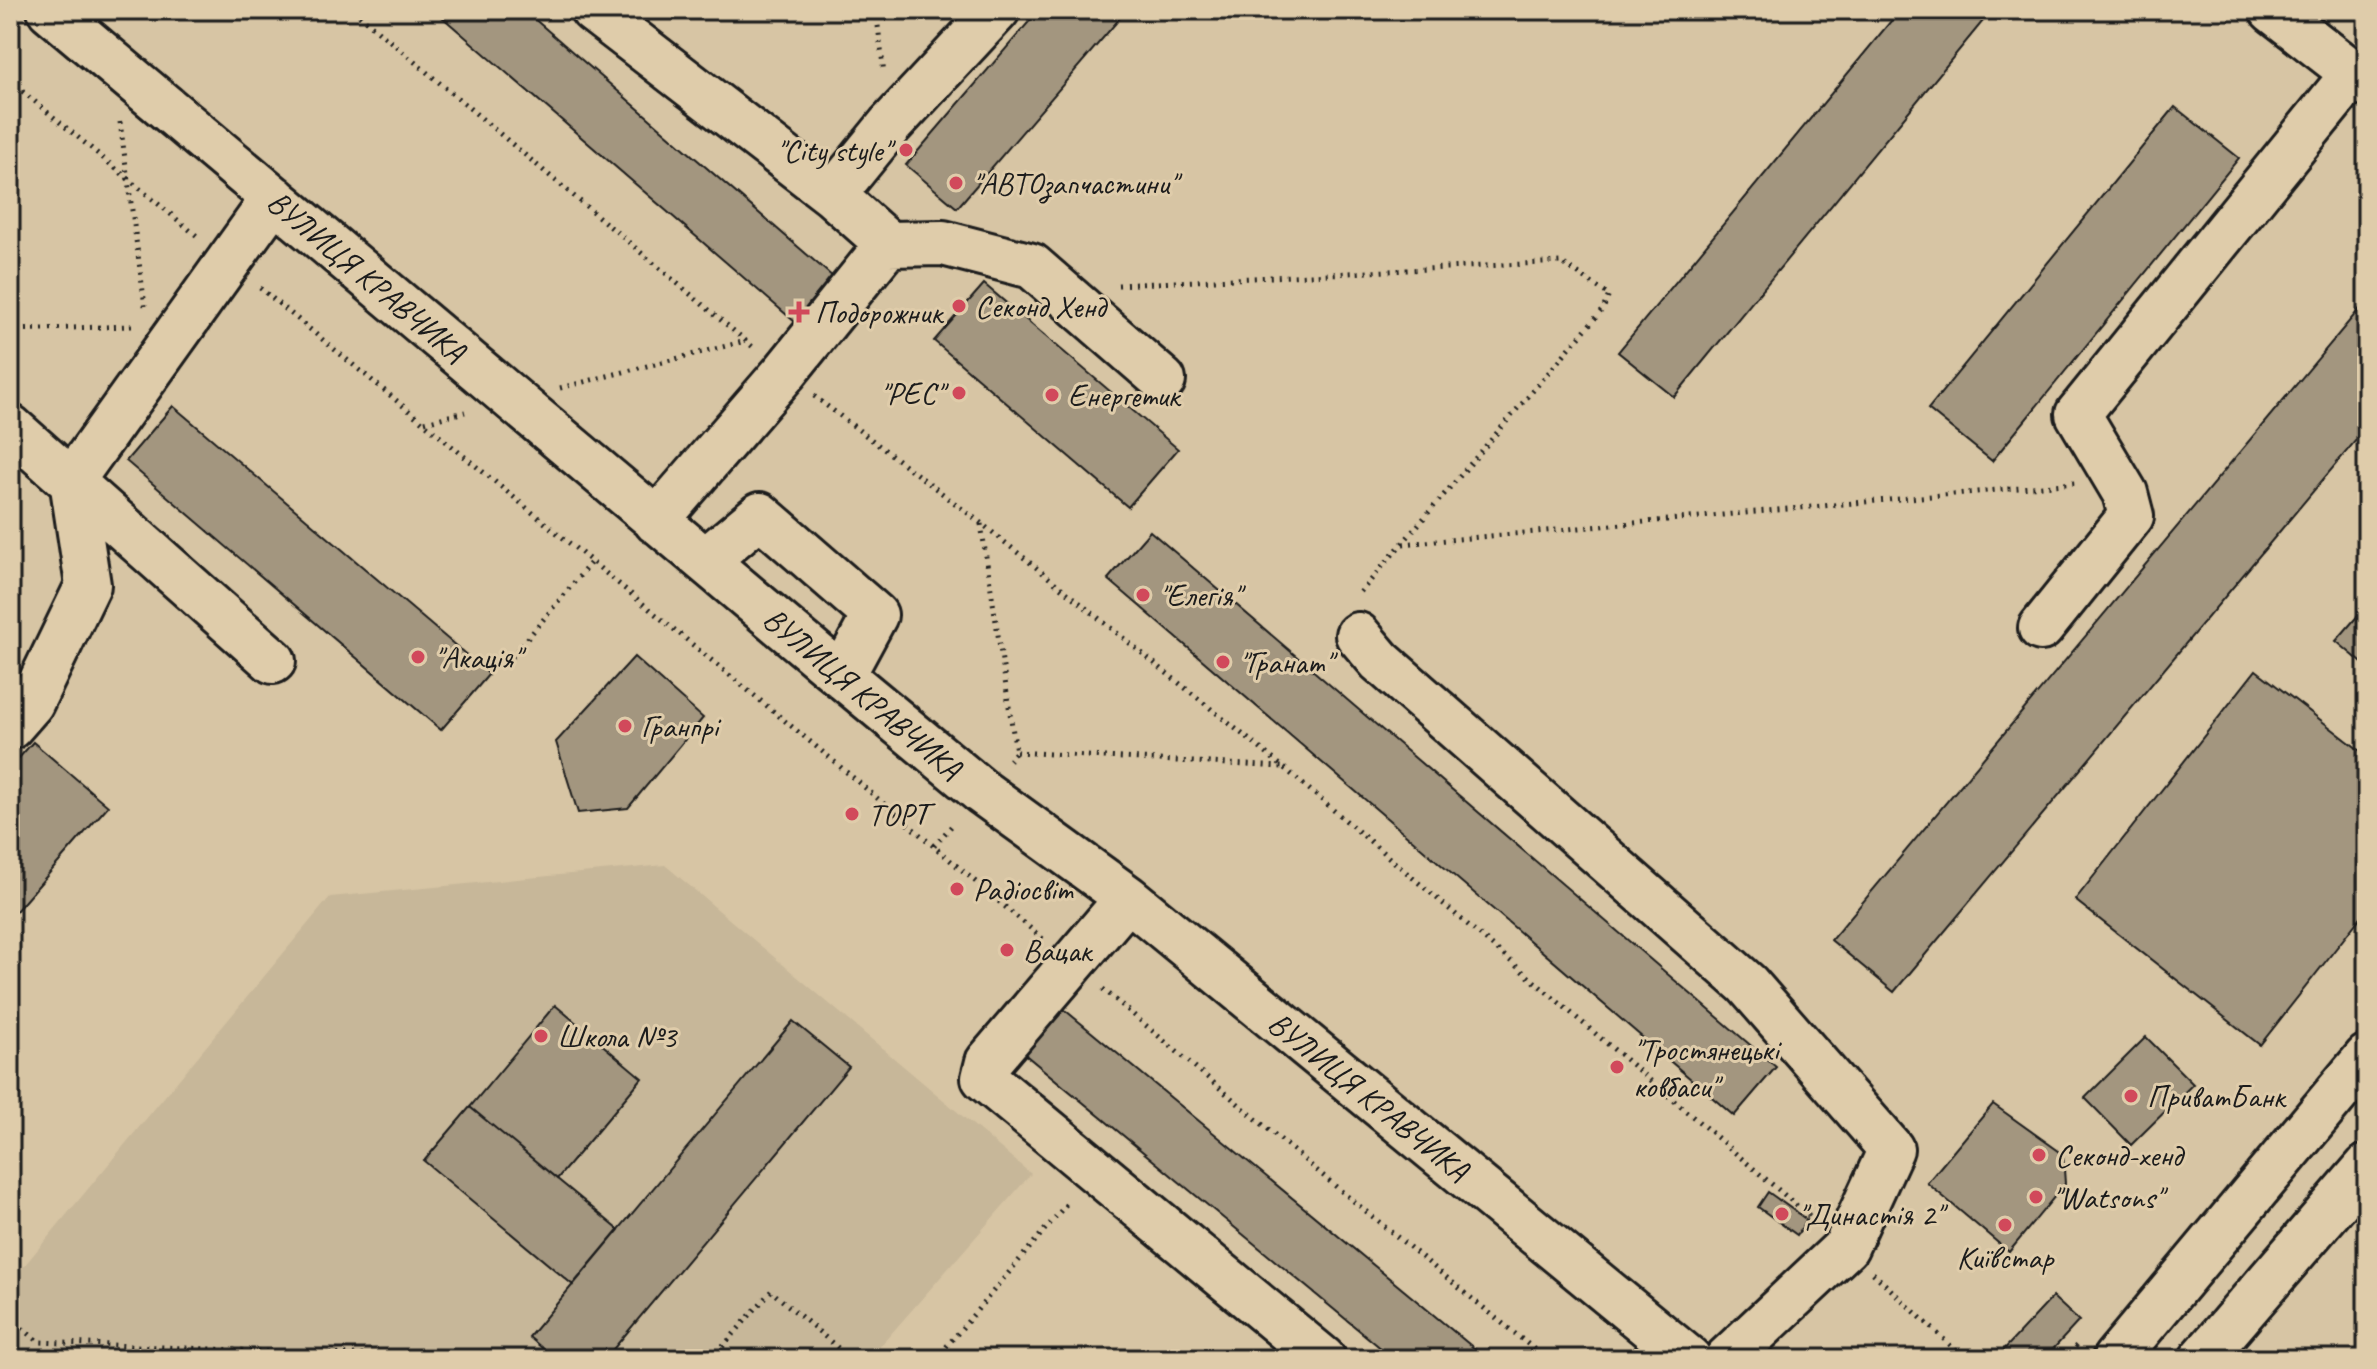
<svg xmlns="http://www.w3.org/2000/svg" width="2377" height="1369" font-family="Caveat,sans-serif">
<style>
.built{fill:#c7b799}
.building{fill:#a3967f;stroke:#1c1c1c;stroke-width:2}
.lines{fill:none;stroke-linecap:round;stroke-linejoin:round}
.minor-casing{stroke:#1c1c1c;stroke-width:50}
.path{stroke:#1c1c1c;stroke-width:5;stroke-dasharray:2 6;stroke-linecap:butt}
.minor{stroke:#dfccaa;stroke-width:44}
.poi-dot{fill:#d1495b;stroke:#dfccaa;stroke-width:3}
.labels{text-anchor:middle;stroke-width:6;stroke-linejoin:round;paint-order:stroke}
.poi-label{font-size:32px;fill:#1c1c1c;stroke:#dfccaa;text-anchor:start}
.street-label{font-size:32px;fill:#1c1c1c;stroke:#dfccaa}
</style>
<rect width="100%" height="100%" fill="#d7c5a4"/>
<filter id="ink" filterUnits="userSpaceOnUse"><feTurbulence type="fractalNoise" baseFrequency=".0125" numOctaves="2"/><feDisplacementMap in="SourceGraphic" scale="16" xChannelSelector="R" yChannelSelector="G"/><feConvolveMatrix kernelMatrix="1 2 1 2 8 2 1 2 1" color-interpolation-filters="sRGB"/></filter>
<g filter="url(#ink)">
<!-- built -->
<path class="built" d="M665 865 1031 1174 869 1359H10V1283L330 897Z"/>
<!-- building -->
<path class="building" d="M434 10H524L833 277 795 322Z
M1039 10H1127L957 208 906 165Z
M1900 10H1992L1674 397 1618 352Z
M2175 107 2239 158 1992 461 1928 409Z
M984 284 1178 449 1128 507 934 341Z
M2367 300V427L1894 992 1831 940Z
M173 406 489 674 441 730 126 461Z
M1150 531 1776 1067 1734 1116 1108 579Z
M2367 605V667L2336 641Z
M634 657 703 718 628 808 578 813 556 742Z
M2256 670 2367 756V909L2260 1045 2075 900Z
M33 742 108 806 10 918V768Z
M555 1005 642 1078 557 1179 470 1107Z
M1060 1006 1487 1359H1394L1022 1052Z
M793 1021 849 1067 605 1359H555L529 1337Z
M2146 1037 2193 1084 2131 1145 2085 1098Z
M1993 1104 2063 1154 2065 1184 2009 1252 1927 1183Z
M470 1107 619 1230 573 1285 424 1161Z
M1768 1192 1807 1220 1797 1235 1758 1207Z
M2053 1297 2079 1321 2044 1359H2001L1998 1356Z"/>
<g class="lines">
<defs>
<path id="minor" d="M50 10 842 676 982 792 1128 898 1689 1359
M593 10 833 195 888 244 784 373 656 521
M2272 10 2367 84
M833 195 890 125 997 10
M888 244 943 243 1032 266 1163 380
M10 427 273 661
M705 561 760 515 875 615 842 676
M2041 628 2131 516 2125 493 2078 414 2354 73
M1358 635 1380 661 1747 984 1891 1149 1846 1247 1727 1359
M10 727 31 703 88 585 72 480 274 198
M1128 898 988 1062 984 1078 1323 1359
M2115 1359 2367 1057
M2202 1359 2367 1167"/>
</defs>
<!-- minor casing -->
<use href="#minor" class="minor-casing"/>
<!-- path -->
<path class="path" d="M353 10 753 347
M876 10 884 73
M10 81 197 236
M120 122 145 306
M1118 285 1561 262 1609 295 1603 309 1358 595
M260 288 830 758 1043 939
M10 330 133 326
M560 388 746 341
M814 396 981 523 1283 767 1815 1221
M425 422 465 412
M981 524 1016 752 1009 760
M1403 544 2075 483
M512 657 592 561
M1016 752 1282 767
M934 846 955 822
M1103 989 1340 1190 1546 1359
M1873 1273 1965 1359
M10 1318 39 1342 452 1359
M712 1359 771 1291 851 1359
M936 1359 1069 1201
M2064 1359 2077 1345"/>
<!-- minor -->
<use href="#minor" class="minor"/>
</g>
</g>
<!-- markers -->
<g class="poi-dot">
<circle cx="906" cy="150" r="8"/>
<circle cx="956" cy="183" r="8"/>
<circle cx="959" cy="306" r="8"/>
<path d="M795 300h8v8h8v8h-8v8h-8v-8h-8v-8h8z"/>
<circle cx="959" cy="393" r="8"/>
<circle cx="1052" cy="395" r="8"/>
<circle cx="1143" cy="595" r="8"/>
<circle cx="418" cy="657" r="8"/>
<circle cx="1223" cy="662" r="8"/>
<circle cx="625" cy="726" r="8"/>
<circle cx="852" cy="814" r="8"/>
<circle cx="957" cy="889" r="8"/>
<circle cx="1007" cy="950" r="8"/>
<circle cx="541" cy="1036" r="8"/>
<circle cx="1617" cy="1067" r="8"/>
<circle cx="2131" cy="1096" r="8"/>
<circle cx="2039" cy="1155" r="8"/>
<circle cx="2036" cy="1197" r="8"/>
<circle cx="1782" cy="1214" r="8"/>
<circle cx="2005" cy="1225" r="8"/>
</g>
<g class="labels">
<!-- poi labels -->
<g class="poi-label">
<text x="890" y="161" text-anchor="end">"City style"</text>
<text x="972" y="194">"АВТОзапчастини"</text>
<text x="975" y="317">Секонд Хенд</text>
<text x="815" y="323">Подорожник</text>
<text x="943" y="404" text-anchor="end">"РЕС"</text>
<text x="1068" y="406">Енергетик</text>
<text x="1159" y="606">"Елегія"</text>
<text x="434" y="668">"Акація"</text>
<text x="1239" y="673">"Гранат"</text>
<text x="641" y="737">Гранпрі</text>
<text x="868" y="825">ТОРТ</text>
<text x="973" y="900">Радіосвіт</text>
<text x="1023" y="961">Вацак</text>
<text x="557" y="1047">Школа №3</text>
<text x="1633" y="1060">"Тростянецькі<tspan x="1633" dy="37">ковбаси"</tspan></text>
<text x="2147" y="1107">ПриватБанк</text>
<text x="2055" y="1166">Секонд-хенд</text>
<text x="2052" y="1208">"Watsons"</text>
<text x="1798" y="1225">"Династія 2"</text>
<text x="2005" y="1268" text-anchor="middle">Київстар</text>
</g>
<!-- street labels -->
<g class="street-label">
<text transform="translate(367 276) rotate(40)" y="11">ВУЛИЦЯ КРАВЧИКА</text>
<text transform="translate(863 693) rotate(40)" y="11">ВУЛИЦЯ КРАВЧИКА</text>
<text transform="translate(1369 1096) rotate(39)" y="11">ВУЛИЦЯ КРАВЧИКА</text>
</g>
</g>
<!-- margin -->
<rect width="2377" height="1369" fill="none" stroke="#dfccaa" stroke-width="40"/>
<rect x="20" y="20" width="2337" height="1329" fill="none" stroke="#1c1c1c" stroke-width="3" filter="url(#ink)"/>
</svg>
